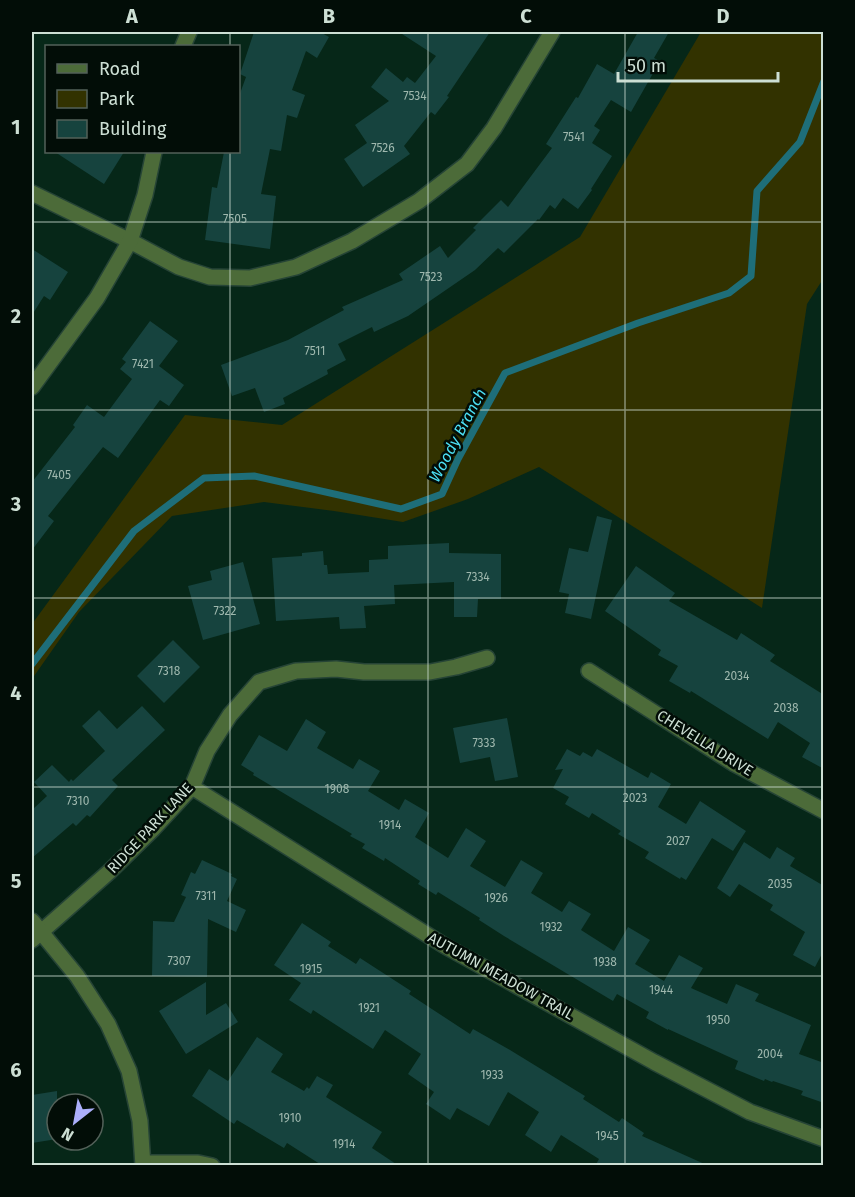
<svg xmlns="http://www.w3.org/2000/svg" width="855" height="1197" font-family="'Fira Sans',sans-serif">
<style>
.green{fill:#323200}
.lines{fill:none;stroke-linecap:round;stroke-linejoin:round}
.stream{stroke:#1e6e79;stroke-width:7}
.building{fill:#16433e}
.minor-casing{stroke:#264436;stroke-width:18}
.tertiary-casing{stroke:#264436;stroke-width:18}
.minor{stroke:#4c6b39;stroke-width:15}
.tertiary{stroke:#4c6b39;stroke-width:15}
.grid{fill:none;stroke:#cddfd4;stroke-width:1.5;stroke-opacity:0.55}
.labels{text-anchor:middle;stroke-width:5;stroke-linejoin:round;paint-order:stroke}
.number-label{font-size:12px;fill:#9fb8ae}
.street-label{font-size:15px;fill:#cddfd4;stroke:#020d07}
.water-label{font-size:16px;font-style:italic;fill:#4cdff4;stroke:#020d07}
.neatline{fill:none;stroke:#cddfd4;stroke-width:2}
.grid-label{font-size:20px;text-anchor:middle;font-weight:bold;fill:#cddfd4}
</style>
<rect width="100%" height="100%" fill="#062718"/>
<!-- green -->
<path class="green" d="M701 32H823V279L807 304 762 608 539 467 468 499 403 522 334 511 264 502 172 516 79 612 32 679V624L185 415 282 425 580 237Z"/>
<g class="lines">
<!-- stream -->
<path class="stream" d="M32 664 134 531 204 478 254 476 401 509 442 494 458 459 505 373 638 323 729 293 751 276 757 191 800 142 824 81"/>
</g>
<!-- building -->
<path class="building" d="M254 32H320L329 37 317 58 306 51 292 90 305 95 297 118 287 115 281 151 270 149 261 194 276 196 270 249 205 240 212 187 217 188 224 152H238V99L246 77 240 74Z
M399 32H490L447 96 449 97 435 115 431 112 404 146 410 154 363 187 344 159 367 143 355 125 389 101 371 87 386 68 403 82 407 77 415 83 436 56Z
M638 32H669L654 58 660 61 631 112 611 100 594 126 600 130 592 143 612 156 591 189 592 190 578 209 563 198 555 209 550 205 539 220 538 219 504 253 498 248 475 270 408 316 374 332 372 327 338 344 346 360 327 370 328 374 283 398 285 404 264 412 255 388 232 396 221 365 288 340 344 310 342 307 403 280 399 274 440 246 448 258 476 230 473 228 501 200 508 207 552 148 546 144 576 97 578 98 597 64 614 74Z
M55 152H124L104 184Z
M32 249 68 272 50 300 44 296 32 315Z
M150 321 178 341 159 366 184 385 169 406 160 400 118 458 103 447 48 516 54 521 32 550V482L75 427 73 425 87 405 104 417 132 379 120 369 126 362 122 359Z
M597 516 612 520 591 619 565 613 569 594 559 592 569 548 588 552Z
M449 543V553L501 554V599H478L477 617H454V582L394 585 395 604 364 606 366 628 340 629 339 617 276 621 272 558 302 556V553L323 551 324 565H327L328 574 369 572V560L388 559V546Z
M243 562 260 624 203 640 188 586 212 580 210 571Z
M636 566 675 593 669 601 737 640 741 633 775 655 770 661 824 695V769L802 757 810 743 778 722 768 739 691 691 690 693 669 681 678 666 658 655 661 650 605 611Z
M173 640 200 667 164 703 137 676Z
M142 706 165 730 112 780 118 786 90 817 87 815 76 826 73 823 32 858V810L47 796 34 782 52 765 69 782 71 779 73 781 105 751 82 726 99 710 117 729Z
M507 718 518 777 495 781 490 757 460 763 453 728Z
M306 719 326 732 317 748 353 769 359 759 380 771 368 791 399 810 405 799 429 813 415 837 448 858 466 828 486 841 470 866 505 887 521 860 543 873 531 893 562 912 569 901 591 914 581 930 614 951 628 927 650 940 635 964 664 981 679 955 703 968 691 988 727 1004 736 984 759 994 755 1001 811 1025 799 1054 824 1063V1103L801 1095 803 1091 773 1081 772 1082 765 1079 764 1081 735 1069 738 1061 668 1029V1030L646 1018 649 1012 617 994 613 1001 504 936 479 920 480 918 438 892 436 895 418 884 420 881 385 858 384 861 362 848 365 844 350 836 352 834 253 775 254 773 241 765 259 735 287 751Z
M567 749 580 756 583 752 592 757 597 749 648 778 651 772 671 784 658 807 686 824 700 801 746 831 733 851 712 838 686 880 681 877 680 879 645 858 649 852 618 834 621 831 592 813 589 818 565 804 569 797 553 788 563 769 555 770Z
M744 842 770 859 777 847 795 858 790 866 824 886V950L815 967 793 955 805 932 770 910 773 905 739 884 730 897 717 888Z
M202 860 232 874 231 876 237 879 227 901 246 910 236 932 208 919 207 977 152 976 153 921 174 922 186 897 181 895 191 872 195 874Z
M302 923 331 942 328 946 356 964 360 958 411 991 409 994 470 1034 473 1029 510 1050 585 1096 583 1099 619 1122 622 1118 644 1133 642 1136 709 1166H595L599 1159 561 1135 551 1152 525 1135 539 1112 508 1092 489 1126 457 1108 450 1120 426 1104 434 1092 408 1074 421 1054 385 1030 373 1049 313 1010 311 1014 289 1000 301 983 274 965Z
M206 982V1015L226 1003 238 1022 186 1054 159 1011Z
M257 1037 283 1054 271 1072 304 1091 307 1087 309 1089 317 1076 333 1085 326 1097 382 1132 372 1148 399 1166H323L287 1143 284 1148 237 1120 234 1124 192 1096 209 1069 228 1081Z
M57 1091V1139L32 1143V1095Z"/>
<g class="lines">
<defs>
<path id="minor" d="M32 193 130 241 179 267 210 277 250 278 296 267 352 241 419 201 467 164 494 128 552 32
M589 671 733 763 824 811
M192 787 445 946 654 1062 750 1112 824 1139
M32 940 109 872 153 829 192 787 207 751 230 715 259 682 296 671 336 669 364 672H430L456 667 487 658
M144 1163H198L212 1166"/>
<path id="tertiary" d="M183 46 189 32
M32 387 97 298 130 241 145 195 154 152
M32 921 77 976 108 1024 129 1071 140 1121 143 1166"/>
</defs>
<!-- minor casing -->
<use href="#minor" class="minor-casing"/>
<!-- tertiary casing -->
<use href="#tertiary" class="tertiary-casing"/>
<!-- minor -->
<use href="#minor" class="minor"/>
<!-- tertiary -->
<use href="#tertiary" class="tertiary"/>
</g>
<!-- grid -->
<path class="grid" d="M230 32V46M428 32V1166M625 32V1166M230 152V1166M32 222H824M32 410H824M32 598H824M32 787H824M32 976H824"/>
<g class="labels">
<!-- number labels -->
<g class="number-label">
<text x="415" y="100">7534</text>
<text x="574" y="141">7541</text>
<text x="383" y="152">7526</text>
<text x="235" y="223">7505</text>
<text x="431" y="281">7523</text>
<text x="315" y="355">7511</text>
<text x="143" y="368">7421</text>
<text x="59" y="479">7405</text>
<text x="478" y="581">7334</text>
<text x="225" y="615">7322</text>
<text x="169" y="675">7318</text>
<text x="737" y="680">2034</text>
<text x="786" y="712">2038</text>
<text x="484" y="747">7333</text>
<text x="337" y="793">1908</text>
<text x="635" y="802">2023</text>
<text x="78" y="805">7310</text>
<text x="390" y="829">1914</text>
<text x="678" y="845">2027</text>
<text x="780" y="888">2035</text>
<text x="206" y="900">7311</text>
<text x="496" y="902">1926</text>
<text x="551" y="931">1932</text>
<text x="179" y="965">7307</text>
<text x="605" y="966">1938</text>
<text x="311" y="973">1915</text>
<text x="661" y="994">1944</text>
<text x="369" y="1012">1921</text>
<text x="718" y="1024">1950</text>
<text x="770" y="1058">2004</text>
<text x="492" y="1079">1933</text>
<text x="290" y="1122">1910</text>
<text x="607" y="1140">1945</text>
<text x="344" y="1148">1914</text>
</g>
<!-- street labels -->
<g class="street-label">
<text transform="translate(705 743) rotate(32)" y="5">CHEVELLA DRIVE</text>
<text transform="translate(150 828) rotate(-47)" y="5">RIDGE PARK LANE</text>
<text transform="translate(501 976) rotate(29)" y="5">AUTUMN MEADOW TRAIL</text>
</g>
<!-- water labels -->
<g class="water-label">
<text transform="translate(457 435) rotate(-62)" y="6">Woody Branch</text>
</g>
</g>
<!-- border -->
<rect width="855" height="1197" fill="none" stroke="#020d07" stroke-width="66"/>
<!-- legend -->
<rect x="45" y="45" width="195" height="108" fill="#020d07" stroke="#536159" stroke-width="1.5"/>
<rect x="57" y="64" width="30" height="9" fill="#4c6b39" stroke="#536159" stroke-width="1.5"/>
<text x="99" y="75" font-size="18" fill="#cddfd4">Road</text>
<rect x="57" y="90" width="30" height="18" fill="#323200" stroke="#536159" stroke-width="1.5"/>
<text x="99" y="105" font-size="18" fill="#cddfd4">Park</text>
<rect x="57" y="120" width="30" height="18" fill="#16433e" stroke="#536159" stroke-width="1.5"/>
<text x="99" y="135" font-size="18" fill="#cddfd4">Building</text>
<!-- north arrow -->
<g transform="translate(75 1122) rotate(211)"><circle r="28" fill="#020d07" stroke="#536159" stroke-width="1.5"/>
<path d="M0-4.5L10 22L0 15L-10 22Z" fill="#acaffb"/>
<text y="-9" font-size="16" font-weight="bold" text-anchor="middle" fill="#cddfd4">N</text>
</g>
<!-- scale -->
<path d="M618 72v9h160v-9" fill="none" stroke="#cddfd4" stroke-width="3"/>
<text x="627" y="72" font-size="18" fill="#cddfd4" stroke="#020d07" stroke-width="4.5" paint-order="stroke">50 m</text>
<rect x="33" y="33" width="789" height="1131" class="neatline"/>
<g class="grid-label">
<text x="132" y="23">A</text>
<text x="329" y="23">B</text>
<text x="526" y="23">C</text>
<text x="723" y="23">D</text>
<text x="16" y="134">1</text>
<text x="16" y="323">2</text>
<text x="16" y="511">3</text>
<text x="16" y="700">4</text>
<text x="16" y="888">5</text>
<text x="16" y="1077">6</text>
</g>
</svg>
